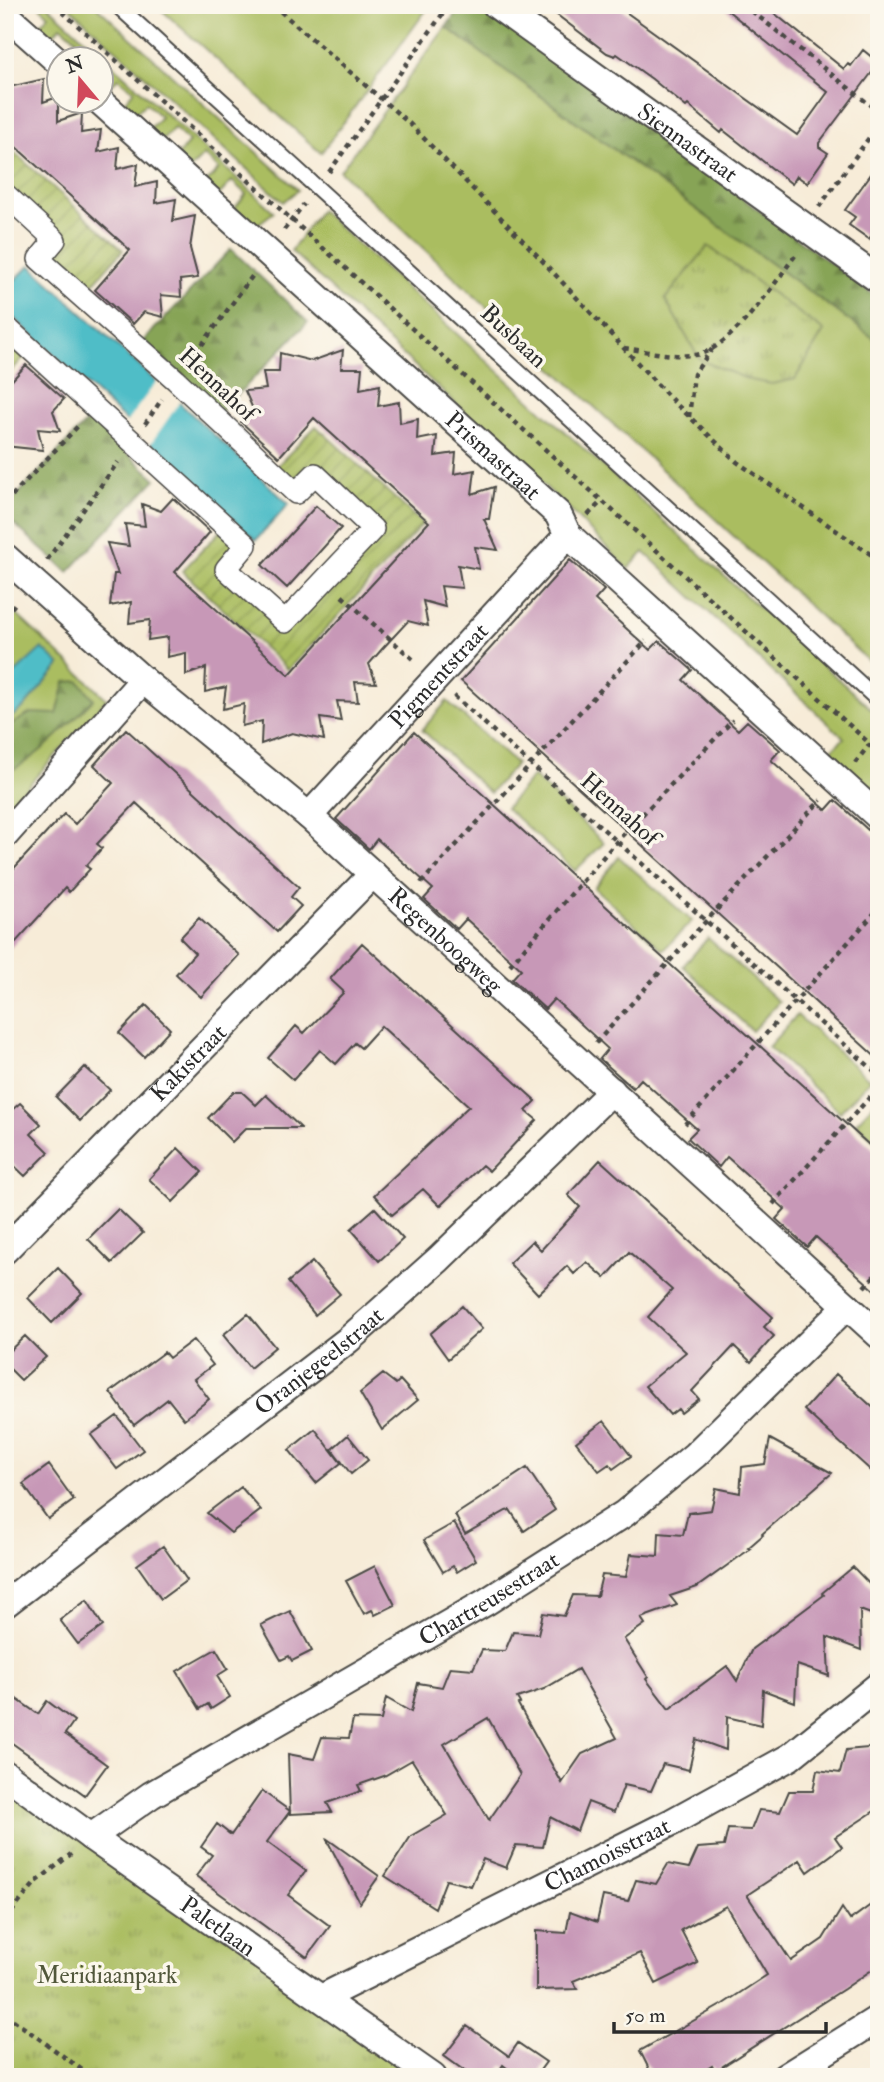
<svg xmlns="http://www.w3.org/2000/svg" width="884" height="2082" font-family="'IM FELL Double Pica',serif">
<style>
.grass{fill:#aabd60;stroke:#6a7446;stroke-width:2}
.forest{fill:url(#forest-firs);stroke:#596840;stroke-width:2}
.park{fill:url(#park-tufts);stroke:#6a7446;stroke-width:2}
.garden{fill:url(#garden-furrows);stroke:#6a7446;stroke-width:2}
.water{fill:#4fbdc7;stroke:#3d7479;stroke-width:2}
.pier{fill:#f7ecd8}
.building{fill:#c798b7;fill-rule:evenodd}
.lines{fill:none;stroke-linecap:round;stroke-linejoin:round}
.service-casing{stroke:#4a4845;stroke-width:18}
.pedestrian-casing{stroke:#4a4845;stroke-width:24}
.minor-casing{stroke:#4a4845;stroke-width:30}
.path{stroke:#4a4845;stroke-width:4.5;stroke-dasharray:5 5;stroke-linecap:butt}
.service{stroke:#fff;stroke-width:14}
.pedestrian{stroke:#fff;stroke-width:21}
.minor{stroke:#fff;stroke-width:26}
.labels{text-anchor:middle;stroke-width:7;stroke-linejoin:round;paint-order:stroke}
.street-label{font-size:24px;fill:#2b2b2b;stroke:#fbf7ec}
.park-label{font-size:24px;fill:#51573b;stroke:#fbf7ec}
</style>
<defs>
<pattern id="forest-firs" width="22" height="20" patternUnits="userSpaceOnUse" patternTransform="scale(1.75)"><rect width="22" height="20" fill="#87a456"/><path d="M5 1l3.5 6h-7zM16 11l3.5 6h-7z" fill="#6f8647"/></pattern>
<pattern id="park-tufts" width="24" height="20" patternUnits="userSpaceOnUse" patternTransform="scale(1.75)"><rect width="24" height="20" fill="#aabd60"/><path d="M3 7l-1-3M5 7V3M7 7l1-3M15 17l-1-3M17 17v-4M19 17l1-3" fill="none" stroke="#8b9a4f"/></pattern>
<pattern id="garden-furrows" width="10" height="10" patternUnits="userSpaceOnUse" patternTransform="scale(1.75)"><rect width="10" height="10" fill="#aabd60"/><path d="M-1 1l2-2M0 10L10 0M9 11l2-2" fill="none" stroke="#8b9a4f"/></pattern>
</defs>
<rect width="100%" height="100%" fill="#fbf7ec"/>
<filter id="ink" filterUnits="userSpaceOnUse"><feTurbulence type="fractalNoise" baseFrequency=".0143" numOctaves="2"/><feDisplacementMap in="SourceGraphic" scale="14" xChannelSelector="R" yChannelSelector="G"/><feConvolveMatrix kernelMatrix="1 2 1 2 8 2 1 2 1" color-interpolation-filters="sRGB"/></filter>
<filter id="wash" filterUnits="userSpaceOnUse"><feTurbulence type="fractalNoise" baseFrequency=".00686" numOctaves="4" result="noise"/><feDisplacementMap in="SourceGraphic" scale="28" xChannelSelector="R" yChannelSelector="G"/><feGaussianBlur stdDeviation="1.57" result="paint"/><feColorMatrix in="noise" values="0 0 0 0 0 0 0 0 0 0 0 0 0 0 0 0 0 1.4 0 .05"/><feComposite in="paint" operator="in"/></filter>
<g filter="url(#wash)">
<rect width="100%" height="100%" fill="#f7ecd8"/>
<!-- grass -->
<path class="grass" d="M38 5H47L274 212 254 227 234 209 246 194 232 181 219 195 206 183 219 169 204 155 190 169 177 156 189 142 174 128 161 142 148 130 161 117 146 103 132 116 121 106 134 91 118 78 105 91 102 88V71L105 66 102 60 90 52 83 59H70L64 54 76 39 61 26 48 40 36 29 49 15Z
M67 5H95L298 190 283 202Z
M156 5H430L321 153Z
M446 27 879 342V671L340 171Z
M320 210 879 716V781L869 790 830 751 844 738 644 552 628 569 564 504 291 251Z
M15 613 107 699 5 811V722L24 707 60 665 22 669 5 682V627Z
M447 701 516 764 490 793 422 730Z
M533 776 604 843 575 871 506 808Z
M619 857 692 921 663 950 594 888Z
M708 938 779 1002 752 1031 683 966Z
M797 1015 870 1080 840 1112 768 1047Z
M879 1098V1145L856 1123Z"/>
<!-- forest -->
<path class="forest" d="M462 5H480L879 299V342L446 27Z
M231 249 308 322 221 412 143 341Z
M89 419 156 479 68 572 5 516V508Z
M79 681 94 699C71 722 35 762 5 773V728L31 713 57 714 65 682Z"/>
<!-- park -->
<path class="park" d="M708 246 824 331 795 379 772 384 750 380 702 361 697 355 665 299Z
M5 1779 430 2077H5Z"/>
<!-- garden -->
<path class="garden" d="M5 144 123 250 87 290 50 256 64 241 5 186Z
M5 338 25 356 5 378Z
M316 426 423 524 288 670 182 571 225 526 246 545 227 569 285 622 373 529 315 474 296 493 272 471Z"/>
<!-- water -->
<path class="water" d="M30 265 289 504 256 540 5 310V290Z
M42 648 60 665 24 707 5 722V682Z"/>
<!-- pier -->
<path class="pier" d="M159 378 182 399 149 446 125 424Z"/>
<g id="blocks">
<!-- building -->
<path class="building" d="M544 5H616L797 135 828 92 721 5H764L844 69 848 64 851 66 863 50 879 63 819 143V147L828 153 807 183 797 176 792 184 723 130 721 133 688 105 686 107 652 79 617 54 615 56 607 53Z
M44 79 43 102 58 97V121L82 113 81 133 101 130 98 152 119 147 117 169 138 164 135 187 157 182 156 203 176 199 173 221 195 216 190 248 198 278 180 280 181 297 161 295 163 317 144 312 133 324 95 290 130 250 5 137V88Z
M879 163V235L874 232 869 239 849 225 855 217 845 210Z
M343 350 341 368H362L360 389 380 385 378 406 399 402 400 423 418 419 417 440 437 436 435 456 456 453 454 474 475 470 472 494 494 487 489 519H484L498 550 475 547 479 569 458 565 462 588 441 586 445 607 423 601 428 626 408 621 383 648 369 664 376 683 355 682 358 702 337 701 341 721 320 718 324 740 292 733 261 744 262 721 242 726 244 704 223 709 226 687 205 692 206 668 186 675V653L167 657 168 637 148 640 150 620 129 623 131 602 110 606 114 574H118L107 543 129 546 125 524 145 526 142 504 161 511 173 498 210 532 175 572 289 675 429 522 314 418 279 457 241 422 253 409 245 391 266 389 263 372H279L280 353 312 361Z
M26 365 64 399 53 411 60 431 38 429 43 450 5 446V388Z
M316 506 341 528 287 588 262 565Z
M570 560 604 590 595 600 650 650 659 641 692 670 683 680 738 730 747 721 780 750 771 760 826 810 835 800 879 840V1060L461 681Z
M126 729 299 887 291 897 301 906 277 932 136 803 97 844 102 848 86 866 90 869 69 892 65 888 5 954V878L64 814 75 824 113 783 94 765Z
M414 732 879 1154V1294L816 1237 807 1247 776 1219 785 1209 727 1157 719 1167 688 1138 697 1129 641 1079 633 1088 600 1059 608 1049 554 999 545 1009 512 979 521 969 466 919 457 929 424 899 433 889 377 839 369 849 336 819Z
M199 918 239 955 201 997 176 974 195 953 180 938Z
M362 943 536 1101 526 1111 537 1120 489 1171 482 1165 440 1206 423 1189 392 1215 374 1195 469 1106 381 1026 361 1048 355 1043 336 1064 320 1050 293 1080 268 1058 296 1026 304 1033 344 992 330 979Z
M146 1005 170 1029 144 1057 119 1033Z
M85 1067 110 1090 80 1121 56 1097Z
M233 1092H242L256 1105 266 1095 301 1128H246L232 1142 208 1118Z
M20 1103 41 1124 31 1134 49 1152 25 1176 5 1157V1116Z
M178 1148 202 1172 173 1202 149 1179Z
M600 1160 773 1317 764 1327 774 1336 751 1362 734 1346 692 1391 699 1399 681 1413 678 1409 670 1415 645 1386 686 1352 648 1317 672 1290 629 1252 605 1278 587 1262 574 1274 567 1266 538 1294 509 1263 532 1241 541 1250 580 1207 568 1195Z
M375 1208 403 1239 379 1261 351 1229Z
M118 1209 143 1233 112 1263 88 1239Z
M312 1262 340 1294 315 1315 288 1282Z
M58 1268 82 1293 52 1323 28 1298Z
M462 1306 482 1329 448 1359 430 1334Z
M248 1314 275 1347 250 1368 223 1335Z
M25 1336 46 1357 21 1380 5 1364V1355Z
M193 1340 213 1365 194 1379 209 1399 184 1419 168 1399 134 1425 110 1392 164 1352 169 1358Z
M383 1374 396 1384 400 1380 418 1400 382 1430 360 1393Z
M836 1374 879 1413V1478L804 1410Z
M117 1416 143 1450 117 1469 91 1435Z
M604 1421 631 1456 613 1469 609 1464 599 1471 576 1442Z
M315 1429 341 1463 316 1483 289 1450Z
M348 1435 368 1460 351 1474 332 1449Z
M770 1439 832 1473 762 1534 763 1535 748 1548 750 1549 697 1587 670 1596 677 1605 641 1618 645 1624 624 1639 648 1677 646 1679 669 1709 727 1666 737 1681 752 1649 824 1595 822 1593 853 1567 879 1594V1617L860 1610 861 1650 827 1637 829 1676 797 1665 795 1702 763 1690 761 1725 727 1717 726 1750 696 1739 689 1770 663 1764 651 1791 624 1785 614 1812 588 1802 577 1831 550 1817 543 1847 516 1845 506 1868 483 1859 471 1886 446 1880 435 1908 385 1876 411 1836 447 1815 412 1760 384 1776 358 1785 361 1791 327 1803 332 1812 290 1814 288 1754 314 1759 322 1737 349 1738 353 1719 381 1720 386 1698 411 1712 418 1683 442 1687 450 1667 473 1669 482 1650 505 1651 513 1632 538 1634 543 1613 564 1616 573 1595 597 1596 602 1575 626 1577 631 1554 658 1556 659 1533 683 1535 688 1513 711 1510 716 1488 740 1493 742 1467 765 1464ZM578 1669 617 1738 582 1754 562 1783 518 1704 520 1703 517 1698 544 1689ZM488 1718 520 1775 489 1820 444 1744Z
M49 1465 74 1500 48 1519 23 1484Z
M527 1468 555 1510 524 1531 510 1510 506 1511 465 1534 455 1515Z
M241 1487 261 1510 231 1533 207 1513Z
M454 1523 476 1560 457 1572 453 1566 443 1572 424 1540Z
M163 1546 187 1580 161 1599 137 1565Z
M375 1566 395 1605 375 1615 372 1610 364 1614 346 1581Z
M87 1600 103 1626 78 1644 60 1620Z
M290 1611 312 1651 292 1661 289 1656 281 1660 261 1625Z
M216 1649 228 1669 217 1676 230 1697 211 1709 208 1704 200 1709 177 1671Z
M5 1691 38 1714 47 1701 74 1721 65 1734 107 1765 85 1795 5 1738Z
M879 1747V1808L835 1837 842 1847 808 1872 800 1860 747 1895 791 1961 823 1939 842 1908 850 1920 879 1899V1965L844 1989 715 2071 712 2066 694 2077H653L640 2051 723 2004 767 1975 726 1906 681 1930 698 1963 656 1984 640 1953 573 1981 578 1989 536 1990V1931L566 1933 570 1912 597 1922 603 1896 628 1901 636 1880 656 1884 668 1864 689 1868 698 1848 724 1846 728 1829 751 1830 759 1810 780 1812 789 1791H813L817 1770 840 1773 846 1750Z
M262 1791 290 1811 267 1842 306 1871 288 1895 330 1926 307 1957 196 1876 212 1855 201 1847 217 1824 231 1835Z
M326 1838 379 1876 360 1903Z
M467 2026 509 2056 518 2043 546 2062 535 2077H518L503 2065 495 2077H473L444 2056Z"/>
</g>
</g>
<g filter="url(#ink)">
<use href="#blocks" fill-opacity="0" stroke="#4a4845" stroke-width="2"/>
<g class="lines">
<defs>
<path id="service" d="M117 5 879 701"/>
<path id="pedestrian" d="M5 194 55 240 39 259 176 380 296 493 315 474 373 529 285 622 226 569 246 545 5 326"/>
<g id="minor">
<path id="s1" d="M496 5 879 280"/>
<path d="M5 14 60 63"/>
<path id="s2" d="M101 102 558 514 568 535 879 817"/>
<path id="s3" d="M5 557 143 680 309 816 879 1335"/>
<path id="s4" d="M309 816 568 535"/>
<path d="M5 835 143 680"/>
<path id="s5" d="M5 1250 373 874"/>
<path id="s6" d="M5 1604 348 1340 439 1259 612 1091"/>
<path id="s7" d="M5 1774 91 1837 433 2077"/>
<path id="s8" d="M91 1837 151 1795 486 1602 624 1514 695 1455 847 1306"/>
<path id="s9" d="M321 1998 672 1822 790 1757 879 1685"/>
<path d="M785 2077 879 2018"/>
</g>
</defs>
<!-- service casing -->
<use href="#service" class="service-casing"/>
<!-- pedestrian casing -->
<use href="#pedestrian" class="pedestrian-casing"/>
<!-- minor casing -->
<use href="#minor" class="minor-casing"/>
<!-- path -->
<path class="path" d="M55 5 879 752
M273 5 410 124 535 253 674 402 737 462 879 560
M744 5 879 112
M329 172 449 5
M819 207 879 124
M284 230 304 204
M624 348C646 351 672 357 694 355 730 352 777 280 797 253
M190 361 253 275
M689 417 694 374 712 349
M145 424 162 399
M5 503 79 425
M588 515 602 501
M47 560 118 462
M342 596 416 662
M5 616 17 601
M454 696 879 1075
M855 763 870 744
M421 883 646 641
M510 965 617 841 733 720
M596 1043 706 921 821 800
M685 1124 879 908
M773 1204 879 1087
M864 1287 879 1271
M5 1920 35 1883 71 1854
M5 2014 92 2077"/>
<!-- service -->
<use href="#service" class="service"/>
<!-- pedestrian -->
<use href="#pedestrian" class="pedestrian"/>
<!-- minor -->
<use href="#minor" class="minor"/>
</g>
</g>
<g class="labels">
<!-- street labels -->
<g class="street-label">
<text dy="8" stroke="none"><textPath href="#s1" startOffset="236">Siennastraat</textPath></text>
<text transform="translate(514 336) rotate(43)" y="8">Busbaan</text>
<text transform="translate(218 384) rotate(43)" y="8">Hennahof</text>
<text dy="8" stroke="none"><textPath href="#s2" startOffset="528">Prismastraat</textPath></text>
<text dy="8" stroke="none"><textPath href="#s4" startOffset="191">Pigmentstraat</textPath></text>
<text transform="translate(620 809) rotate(42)" y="8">Hennahof</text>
<text dy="8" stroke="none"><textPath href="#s3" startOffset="584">Regenboogweg</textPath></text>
<text dy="8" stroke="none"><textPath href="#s5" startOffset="262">Kakistraat</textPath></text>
<text dy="8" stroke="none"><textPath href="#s6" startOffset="397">Oranjegeelstraat</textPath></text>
<text dy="8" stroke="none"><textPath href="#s8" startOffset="464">Chartreusestraat</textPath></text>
<text dy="8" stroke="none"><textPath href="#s9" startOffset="320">Chamoisstraat</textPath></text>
<text dy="8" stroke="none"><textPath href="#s7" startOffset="262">Paletlaan</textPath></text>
</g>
<!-- park labels -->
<g class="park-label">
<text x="107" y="1983">Meridiaanpark</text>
</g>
</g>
<!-- margin -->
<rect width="884" height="2082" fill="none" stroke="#fbf7ec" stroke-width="28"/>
<!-- north arrow -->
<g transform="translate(80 80) rotate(341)"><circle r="33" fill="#fbf7ec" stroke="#a8a59f" stroke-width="2"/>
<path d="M0-5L12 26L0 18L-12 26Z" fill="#d1495b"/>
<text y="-10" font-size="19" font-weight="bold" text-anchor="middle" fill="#2b2b2b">N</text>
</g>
<!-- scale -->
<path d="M614 2022v10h212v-10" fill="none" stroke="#2b2b2b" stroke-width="3.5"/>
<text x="625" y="2022" font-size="21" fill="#2b2b2b" stroke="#fbf7ec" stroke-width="5" paint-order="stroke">50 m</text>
</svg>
